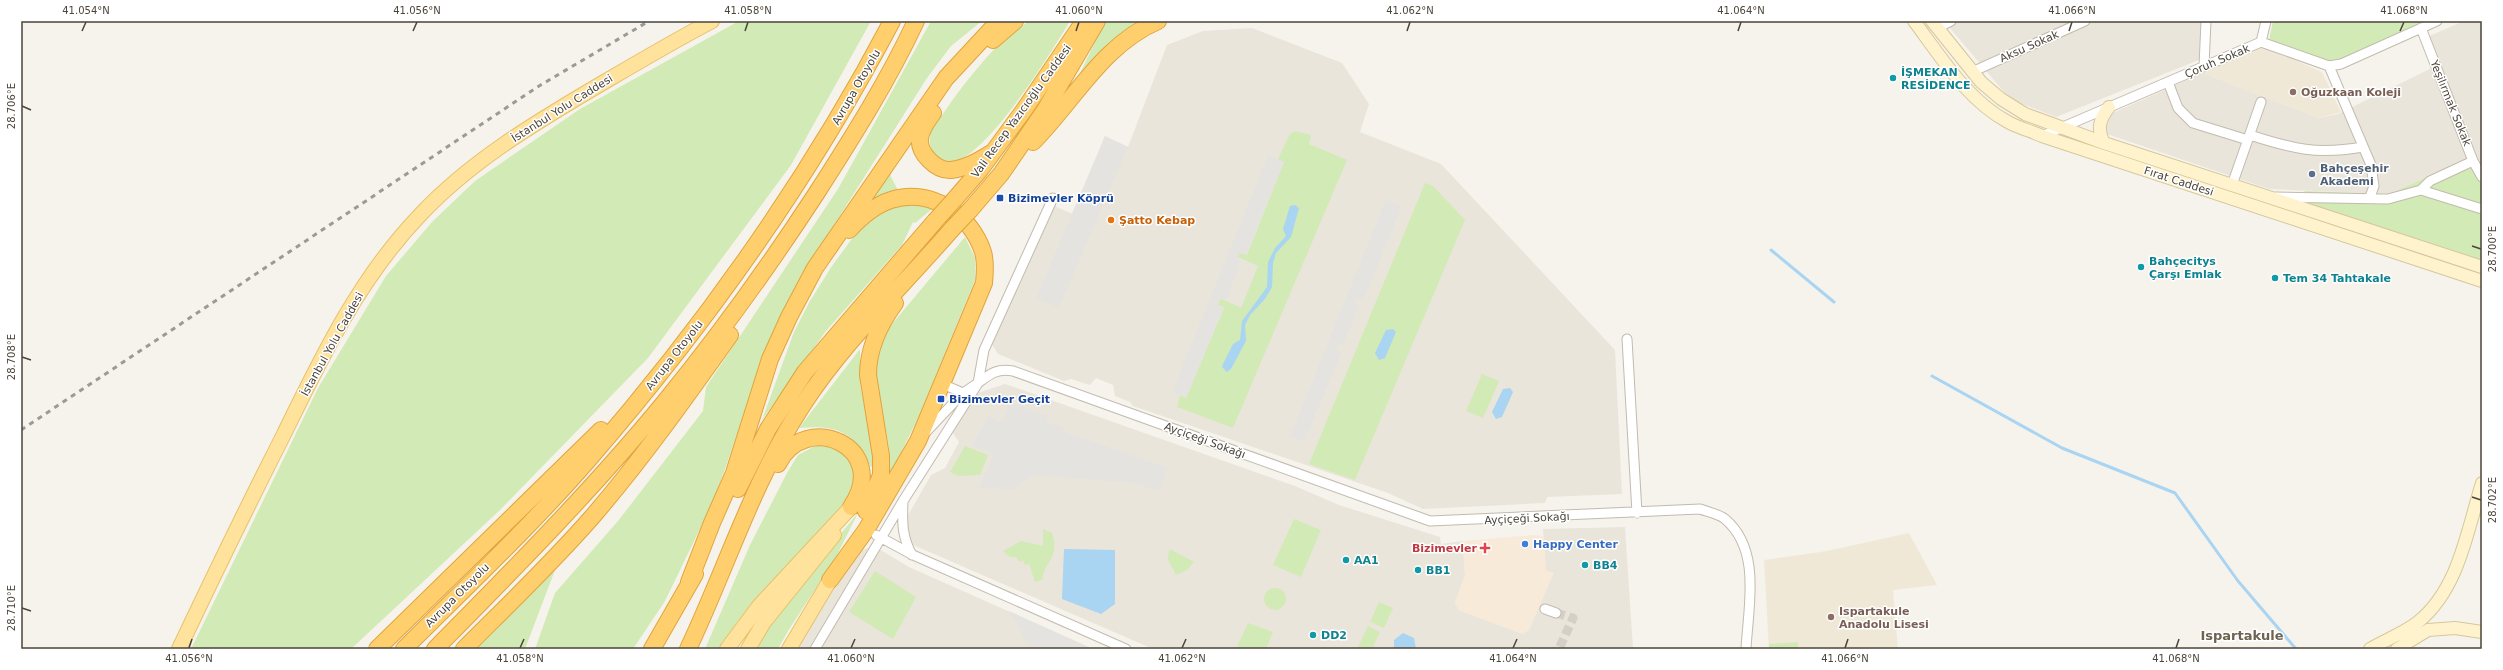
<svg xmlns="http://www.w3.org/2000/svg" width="2503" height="670" font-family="'DejaVu Sans',sans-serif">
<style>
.residential{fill:#eae5da}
.commercial{fill:#f7ead8}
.education{fill:#efe8d6}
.green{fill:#d2eab5}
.parking{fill:#e5e3e0}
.water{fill:#a9d4f2}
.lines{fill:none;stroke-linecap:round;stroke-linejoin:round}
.stream{stroke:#a9d4f2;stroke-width:3}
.street-tunnel{stroke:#d4d0c8;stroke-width:9;stroke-dasharray:9 4.5;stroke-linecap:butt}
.street-casing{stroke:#c2bbae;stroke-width:11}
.secondary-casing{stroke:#d6c79b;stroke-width:14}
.primary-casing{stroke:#e6c16a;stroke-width:16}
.highway-casing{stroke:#e0a43c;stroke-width:18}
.street{stroke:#fff;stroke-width:9}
.secondary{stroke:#fff3cd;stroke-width:12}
.primary{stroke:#ffe39c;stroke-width:14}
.highway{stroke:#ffcf6e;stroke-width:16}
.rail{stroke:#9a9a9a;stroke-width:3;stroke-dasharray:5 5;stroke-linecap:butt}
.highway-bridge-casing{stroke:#e0a43c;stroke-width:18;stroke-linecap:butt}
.highway-bridge{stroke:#ffcf6e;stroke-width:16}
.ticks{fill:none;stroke:#4b4439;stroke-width:1.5}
.culture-dot{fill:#0f9aa8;stroke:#fff;stroke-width:1.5}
.education-dot{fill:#8d6e63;stroke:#fff;stroke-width:1.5}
.service-dot{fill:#5c6f8a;stroke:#fff;stroke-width:1.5}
.transit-dot{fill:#1a4fb4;stroke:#fff;stroke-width:1.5}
.food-dot{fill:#e8710a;stroke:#fff;stroke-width:1.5}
.shop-dot{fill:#3f7fe0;stroke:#fff;stroke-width:1.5}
.health-dot{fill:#e0444e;stroke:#fff;stroke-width:1.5}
.labels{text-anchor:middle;stroke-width:3;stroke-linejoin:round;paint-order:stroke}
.street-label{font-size:11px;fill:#4b4439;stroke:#fff}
.culture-label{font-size:11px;font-weight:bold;fill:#0d838f;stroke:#fff;text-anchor:start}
.education-label{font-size:11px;font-weight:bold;fill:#785e54;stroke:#fff;text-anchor:start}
.service-label{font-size:11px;font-weight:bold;fill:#4e5e75;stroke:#fff;text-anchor:start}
.transit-label{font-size:11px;font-weight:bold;fill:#164399;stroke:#fff;text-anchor:start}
.food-label{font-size:11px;font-weight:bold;fill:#c56008;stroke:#fff;text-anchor:start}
.shop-label{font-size:11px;font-weight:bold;fill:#366cbe;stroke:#fff;text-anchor:start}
.health-label{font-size:11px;font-weight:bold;fill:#be3a42;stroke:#fff;text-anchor:end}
.quarter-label{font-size:13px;font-weight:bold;fill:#6e6250;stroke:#fff}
.neatline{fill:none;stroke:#4b4439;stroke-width:1.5}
.ticks-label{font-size:10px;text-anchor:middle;fill:#4b4439}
</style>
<rect width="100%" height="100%" fill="#f6f3ec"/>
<!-- residential -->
<path class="residential" d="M1944 21H2201L2199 60 2056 117 2010 99Z
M2464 21H2482V173L2475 157 2389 194 2269 189 2107 134 2105 130 2108 115 2203 73 2319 118 2338 114 2438 65 2427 37Z
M1252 28 1342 63 1369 104 1360 132 1441 164 1615 350 1622 494 1547 497 1545 503 1423 509 1388 493 1133 406 1130 402 1115 396 1113 385 1096 378 1090 385 1071 379 1064 381 998 354 991 343 1054 206 1073 214 1105 136 1128 147 1167 45 1203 31Z
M1005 384 1295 486 1339 505 1440 537 1441 544 1463 541 1465 575 1455 603 1459 610 1523 634 1553 573 1546 571 1543 529 1625 527 1633 649H1153L911 544 906 526 907 517 931 475 945 468 959 442 952 432 975 394Z
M869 548 879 549 909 567 1093 649H796L857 551Z"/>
<!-- commercial -->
<path class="commercial" d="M1535 535 1544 536 1546 571 1554 573 1529 630 1523 634 1459 610 1455 603 1465 575 1463 541Z"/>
<!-- education -->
<path class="education" d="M2265 47 2322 72 2341 112 2319 118 2203 73 2256 48Z
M1909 533 1937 585 1893 590 1898 649H1769L1764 560 1827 551Z"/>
<!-- green -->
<path class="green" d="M739 21H871L791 165 648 358 500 510 351 649H191L318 388 386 276 432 222 475 181 580 109Z
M931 21H982L951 46 927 78 832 228 774 330 714 500 665 601 633 649H535L555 593 618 521 703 411 706 387 838 189Z
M1029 21H1070C1053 49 982 167 947 162 934 160 926 144 931 131 934 124 940 118 945 111 961 87 980 64 1000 43 1009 35 1020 28 1029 21Z
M1105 21H1149L1076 82Z
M2273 21H2423L2342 59 2327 61 2269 40Z
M1295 131 1311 135 1309 144 1347 160 1233 428 1177 407 1180 395 1186 398 1224 308 1218 305 1220 298 1241 308 1258 266 1238 257 1239 252 1247 255 1284 162 1278 159 1290 134Z
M2475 156 2482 173V260L2311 204 2304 191 2389 194Z
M890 171 891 177 898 190 869 201Z
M1425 183 1433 186 1465 220 1355 480 1309 464Z
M900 205H917L932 209 915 223 913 222 902 245 826 331 762 420 794 332 810 301 832 266 862 225 873 216Z
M965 237 975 258V280L919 416 890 475 889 447 876 378V356L887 330Z
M860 349V384L876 467H871C854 431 837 425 799 428Z
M1482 374 1499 381 1483 418 1466 411Z
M815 446C854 445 862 474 844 503L737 622 720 649H705L750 545 787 473 798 455Z
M965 446 988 455 980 475 959 476 950 472Z
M858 513 836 557 788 631 778 649H753L801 581Z
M1294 519 1321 530 1301 577 1273 565Z
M1043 529 1052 533C1060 559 1046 558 1042 580L1035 582 1029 564 1025 565 1023 560 1020 562 1016 557H1010L1003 551 1021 541 1043 546Z
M1169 550H1172L1194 562 1187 570 1176 575 1168 560Z
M555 570 525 649H474Z
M875 571 916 597 893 639 849 612Z
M1264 599a11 11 0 1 1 22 0a11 11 0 1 1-22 0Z
M1379 602 1393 608 1384 628 1370 622Z
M1248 623 1273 632 1266 649H1236Z
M1368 626 1380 632 1372 649H1357Z
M1798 642V649H1769V644Z"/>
<!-- parking -->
<path class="parking" d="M1105 136 1128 147 1059 308 1036 298Z
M1268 155 1284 162 1246 255 1239 253 1238 257 1241 261 1228 296 1225 300 1220 299 1218 305 1224 307 1186 398 1172 392Z
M1386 199 1402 206 1364 300 1357 297 1356 302 1359 306 1345 340 1343 345 1338 343 1336 349 1342 352 1304 442 1290 436Z
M1010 402 1048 416 1046 421 1064 428 1063 431 1168 468 1159 491 1133 483 1034 475 1013 489 979 488 994 454 972 446 988 416 1002 423Z
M1009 611 1093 649H1031Z"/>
<!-- water -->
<path class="water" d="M1295 205 1299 208 1291 237 1276 253 1273 263 1272 287 1265 299 1250 315 1245 325 1246 341 1231 369 1227 372 1222 367 1223 364 1233 344 1240 340 1242 321 1267 287 1268 262 1275 248 1286 236 1283 229 1290 206Z
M1393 329 1396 332 1385 358 1379 360 1375 353 1386 330Z
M1510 388 1513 392 1502 417 1496 419 1492 412 1503 389Z
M1064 549 1115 550V604L1101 614 1062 599Z
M1403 633 1414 638 1416 649H1394V640Z"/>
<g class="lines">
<!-- stream -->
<path class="stream" d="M1771 250 1834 302
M1932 376 2062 448 2175 493 2238 581 2296 649"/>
<!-- street-tunnel -->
<path class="street-tunnel" d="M1556 613 1573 618 1559 649"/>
<defs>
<path id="street" d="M1937 28 1951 21
M2421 28 2473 161 2482 177
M2261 42 2266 21
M2204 66 2206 21
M2329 66 2371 165 2374 186 2370 197
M1974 71 2085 21
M2168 82 2178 108 2193 123 2248 140
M2250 135C2293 149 2317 155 2363 147
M2042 136 2261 42 2329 66 2341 64 2437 21
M2232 185 2261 102
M2421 190 2430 181 2473 161
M2276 197 2388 199 2421 190 2482 209
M1627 339 1637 513
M945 378 947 386 963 393
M926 432 963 393 978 383 984 350 1053 198
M903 502C902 522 902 537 912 555
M876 535 913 555 1126 649
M1545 609 1556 613
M815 649 903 501 978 383C990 374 997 368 1013 371L1430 521 1700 509C1708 512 1719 514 1725 519 1762 550 1748 608 1746 649"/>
<path id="secondary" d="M1914 21C1941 57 1967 100 2008 122 2019 128 2031 131 2042 136L2482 281
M1932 21 1981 82 2001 99 2025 114 2104 143 2482 267
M2104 143C2097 129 2099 120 2109 107
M2370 649C2385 640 2404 633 2418 622 2459 589 2467 531 2482 483
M2397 649 2428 630 2455 628 2482 632"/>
<path id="primary" d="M179 649C213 577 248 505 284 434 322 356 360 277 421 214 469 163 530 126 589 91 630 67 670 43 712 21
M727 649 759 606 851 507
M748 649 764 622 834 535
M789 649 830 580"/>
<path id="highway" d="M993 40 1015 21
M933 113C928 120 921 129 920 138 918 153 936 171 951 170 967 168 980 160 993 152
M1033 142C1073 102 1103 44 1158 21
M954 200 980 170 1024 110 1084 21
M971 209 1001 174 1045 110 1097 21
M778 464C805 409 892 447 851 507
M738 489 768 429 805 372 935 221
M866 511 881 475V456L868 375C868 348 879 325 895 303
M830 580 866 530 918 441 984 283C985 273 986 262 983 252 971 215 931 187 891 200 875 205 861 217 849 230
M689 582 712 523 734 473 770 359 789 317 815 268 946 78 999 21
M377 649 601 430
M404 649C466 587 531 526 589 459 706 324 809 179 892 21
M435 649C513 570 592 490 663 404 718 337 769 266 816 194 852 138 888 81 916 21
M464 649C508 605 552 563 593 516 642 459 686 397 730 335
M652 649 695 574
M688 649C726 569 753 481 802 406 844 341 902 287 952 229"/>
</defs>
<!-- street casing -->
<use href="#street" class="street-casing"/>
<!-- secondary casing -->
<use href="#secondary" class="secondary-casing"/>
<!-- primary casing -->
<use href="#primary" class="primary-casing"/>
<!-- highway casing -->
<use href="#highway" class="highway-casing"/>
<!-- street -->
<use href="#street" class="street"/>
<!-- secondary -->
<use href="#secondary" class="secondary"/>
<!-- primary -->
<use href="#primary" class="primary"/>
<!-- highway -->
<use href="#highway" class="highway"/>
<!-- rail -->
<path class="rail" d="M21 430 539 86 649 21"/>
<defs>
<path id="highway-bridge" d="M935 221 954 200
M952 229 971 209"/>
</defs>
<!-- highway-bridge casing -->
<use href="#highway-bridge" class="highway-bridge-casing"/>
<!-- highway-bridge -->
<use href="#highway-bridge" class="highway-bridge"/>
</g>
<!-- ticks -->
<path class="ticks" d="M82 31 86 22M413 31 417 22M745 31 748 22M1076 31 1079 22M1407 31 1410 22M1738 31 1741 22M2069 31 2072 22M2400 31 2404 22M22 106 31 110M2472 246 2481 249M22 357 31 360M2472 497 2481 500M22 608 31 611M189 648 192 639M520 648 524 639M851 648 855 639M1182 648 1186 639M1513 648 1517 639M1845 648 1848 639M2176 648 2179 639"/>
<!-- markers -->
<g class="culture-dot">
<circle cx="1893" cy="78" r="4"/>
<circle cx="2141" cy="267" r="4"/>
<circle cx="2275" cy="278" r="4"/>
<circle cx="1346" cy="560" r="4"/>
<circle cx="1585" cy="565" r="4"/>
<circle cx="1418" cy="570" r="4"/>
<circle cx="1313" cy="635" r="4"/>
</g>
<g class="education-dot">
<circle cx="2293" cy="92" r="4"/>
<circle cx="1831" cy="617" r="4"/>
</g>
<circle class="service-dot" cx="2312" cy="174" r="4"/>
<g class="transit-dot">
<rect x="996" y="194" width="8" height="8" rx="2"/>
<rect x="937" y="395" width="8" height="8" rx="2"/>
</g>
<circle class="food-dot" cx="1111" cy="220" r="4"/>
<circle class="shop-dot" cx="1525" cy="544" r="4"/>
<path class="health-dot" d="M1483 542h4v4h4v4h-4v4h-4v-4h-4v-4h4z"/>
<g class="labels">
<!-- street labels -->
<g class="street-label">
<text transform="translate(2029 46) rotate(-24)" y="4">Aksu Sokak</text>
<text transform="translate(2217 61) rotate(-23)" y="4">Çoruh Sokak</text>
<text transform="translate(856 87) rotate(-60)" y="4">Avrupa Otoyolu</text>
<text transform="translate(2451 103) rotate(68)" y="4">Yeşilırmak Sokak</text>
<text transform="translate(562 108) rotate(-32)" y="4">İstanbul Yolu Caddesi</text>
<text transform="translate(1021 111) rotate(-54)" y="4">Vali Recep Yazıcıoğlu Caddesi</text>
<text transform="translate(2179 181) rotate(18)" y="4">Fırat Caddesi</text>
<text transform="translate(332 344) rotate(-61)" y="4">İstanbul Yolu Caddesi</text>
<text transform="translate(674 355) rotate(-52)" y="4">Avrupa Otoyolu</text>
<text transform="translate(1205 440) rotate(20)" y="4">Ayçiçeği Sokağı</text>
<text transform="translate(1527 518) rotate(-3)" y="4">Ayçiçeği Sokağı</text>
<text transform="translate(457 595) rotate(-45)" y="4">Avrupa Otoyolu</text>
</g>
<!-- culture labels -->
<g class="culture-label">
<text x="1901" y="76">İŞMEKAN<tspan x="1901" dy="13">RESİDENCE</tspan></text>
<text x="2149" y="265">Bahçecitys<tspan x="2149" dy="13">Çarşı Emlak</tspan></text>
<text x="2283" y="282">Tem 34 Tahtakale</text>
<text x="1354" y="564">AA1</text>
<text x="1593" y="569">BB4</text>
<text x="1426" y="574">BB1</text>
<text x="1321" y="639">DD2</text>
</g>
<!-- education labels -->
<g class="education-label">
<text x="2301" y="96">Oğuzkaan Koleji</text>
<text x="1839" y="615">Ispartakule<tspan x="1839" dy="13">Anadolu Lisesi</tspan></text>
</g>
<!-- service labels -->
<g class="service-label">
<text x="2320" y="172">Bahçeşehir<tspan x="2320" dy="13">Akademi</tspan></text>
</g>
<!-- transit labels -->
<g class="transit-label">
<text x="1008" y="202">Bizimevler Köprü</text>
<text x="949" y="403">Bizimevler Geçit</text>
</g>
<!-- food labels -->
<g class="food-label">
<text x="1119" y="224">Şatto Kebap</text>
</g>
<!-- shop labels -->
<g class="shop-label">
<text x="1533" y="548">Happy Center</text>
</g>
<!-- health labels -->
<g class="health-label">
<text x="1477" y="552">Bizimevler</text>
</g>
<!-- quarter labels -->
<g class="quarter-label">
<text x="2242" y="640">Ispartakule</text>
</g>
</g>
<!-- border -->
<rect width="2503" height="670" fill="none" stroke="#ffffff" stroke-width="44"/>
<rect x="22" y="22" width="2459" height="626" class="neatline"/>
<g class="ticks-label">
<text x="86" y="14">41.054°N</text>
<text x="417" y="14">41.056°N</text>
<text x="748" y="14">41.058°N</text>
<text x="1079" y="14">41.060°N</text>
<text x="1410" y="14">41.062°N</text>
<text x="1741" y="14">41.064°N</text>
<text x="2072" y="14">41.066°N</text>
<text x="2404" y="14">41.068°N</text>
<text transform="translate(11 106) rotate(-90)" y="4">28.706°E</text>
<text transform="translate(2492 249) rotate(-90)" y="4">28.700°E</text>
<text transform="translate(11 357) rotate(-90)" y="4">28.708°E</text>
<text transform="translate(2492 500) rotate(-90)" y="4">28.702°E</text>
<text transform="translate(11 608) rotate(-90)" y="4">28.710°E</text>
<text x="189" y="662">41.056°N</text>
<text x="520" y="662">41.058°N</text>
<text x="851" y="662">41.060°N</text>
<text x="1182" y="662">41.062°N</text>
<text x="1513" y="662">41.064°N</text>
<text x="1845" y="662">41.066°N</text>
<text x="2176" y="662">41.068°N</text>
</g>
</svg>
